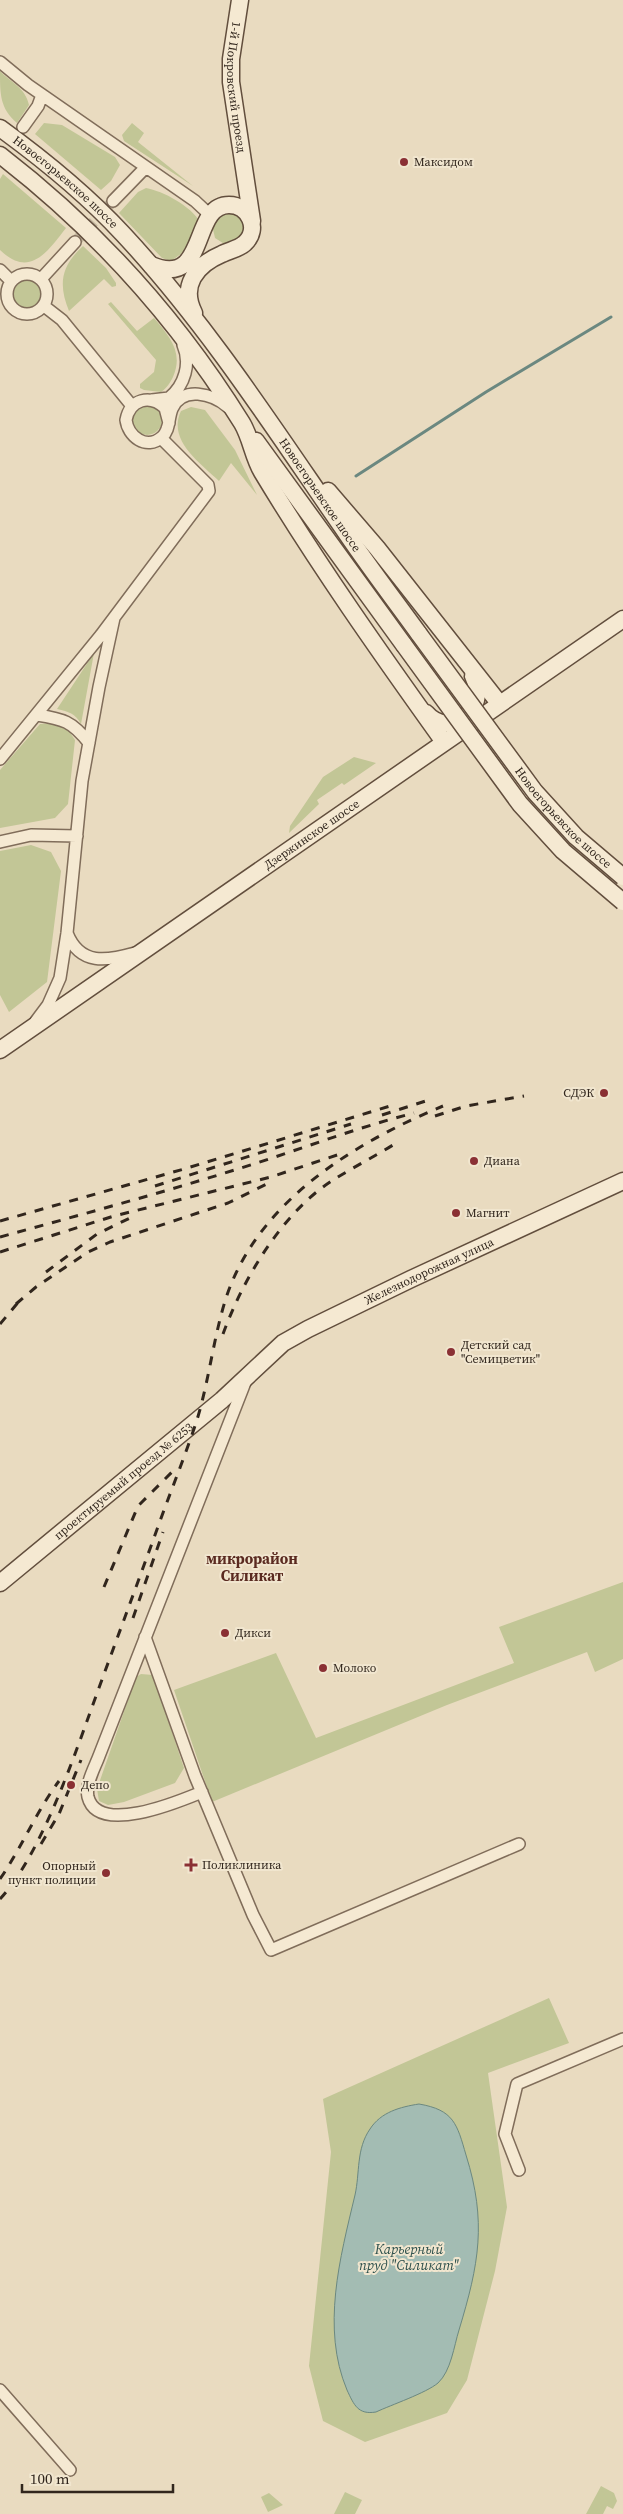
<svg xmlns="http://www.w3.org/2000/svg" width="623" height="2514" font-family="'Source Serif 4',serif">
<style>
.green{fill:#c2c696}
.water{fill:#a3bcb3;stroke:#6b8880}
.lines{fill:none;stroke-linecap:round;stroke-linejoin:round}
.stream{stroke:#6b8880;stroke-width:3}
.street-tunnel{stroke:#c4b79f;stroke-width:11;stroke-dasharray:11 5.5;stroke-linecap:butt}
.street-casing{stroke:#806d5a;stroke-width:14}
.secondary-casing{stroke:#624e3d;stroke-width:19}
.street{stroke:#f5e9d2;stroke-width:11}
.secondary{stroke:#f5e9d2;stroke-width:16}
.rail{stroke:#31261d;stroke-width:3;stroke-dasharray:9 9;stroke-linecap:butt}
.secondary-bridge-casing{stroke:#624e3d;stroke-width:19;stroke-linecap:butt}
.secondary-bridge{stroke:#f5e9d2;stroke-width:16}
.poi-dot{fill:#8a3034;stroke:#f1e6cf;stroke-width:2}
.labels{text-anchor:middle;stroke-width:4;stroke-linejoin:round;paint-order:stroke}
.street-label{font-size:12px;fill:#31261d;stroke:#f1e6cf}
.poi-label{font-size:12px;fill:#31261d;stroke:#f1e6cf;text-anchor:start}
.water-label{font-size:14px;font-style:italic;fill:#2d504c;stroke:#f1e6cf}
.quarter-label{font-size:15px;font-weight:bold;fill:#5a2a20;stroke:#f1e6cf}
</style>
<rect width="100%" height="100%" fill="#e9dbc0"/>
<!-- green -->
<path class="green" d="M0 71C11 83 25 87 29 105L17 123C0 108 0 95 0 71Z
M44 123 62 125 115 157 120 165 111 181 101 190 35 134Z
M132 123 144 133 138 142 193 186 124 141 122 135Z
M3 174 66 228C48 251 30 279 0 250V179Z
M146 188C163 191 191 206 200 222L185 251 171 261 162 258 119 213 138 192Z
M230 210 246 220 243 238 226 245 215 238 212 225 214 219Z
M83 246 106 268 116 283V286L112 287 104 279 69 311C58 284 61 266 83 246Z
M12 293a15 15 0 1 1 30 0a15 15 0 1 1-30 0Z
M111 302 137 331 154 318C169 336 184 352 173 377 170 383 167 388 161 392L144 390 140 388V384L154 372 156 360 108 304Z
M132 420a15 15 0 1 1 30 0a15 15 0 1 1-30 0Z
M191 407 205 410 235 450 257 495 231 463 219 481C200 463 167 440 181 411Z
M94 653 81 724C75 713 69 712 57 709Z
M53 723 67 728 75 740 68 804 55 818 0 828V770L40 724Z
M354 757 376 763 344 785 342 783 317 800 319 804 289 833 290 826 323 777Z
M31 845 51 852 61 871 47 982 9 1012 0 995V851Z
M623 1582V1659L595 1672 587 1652 447 1705 212 1802 174 1690 276 1653 316 1738 514 1663 499 1627Z
M141 1674 153 1675 184 1768 175 1783 124 1802 108 1805 99 1801 97 1789 136 1677Z
M549 1998 569 2043 488 2073 507 2207 495 2271 467 2380 447 2413 365 2442 323 2421 309 2366 331 2152 323 2099Z
M601 2486 614 2493 617 2501 613 2509 607 2506 603 2514H586Z
M345 2492 362 2500 355 2514H334Z
M269 2493 283 2505 268 2512 261 2497Z"/>
<!-- water -->
<path class="water" d="M419 2104C454 2110 457 2124 466 2155 487 2222 479 2264 459 2330 454 2346 451 2371 438 2383 426 2393 391 2405 376 2412 358 2415 354 2405 347 2390 321 2328 340 2258 355 2195 360 2173 356 2149 370 2129 381 2112 400 2107 419 2104Z"/>
<g class="lines">
<!-- stream -->
<path class="stream" d="M356 476 486 392 611 317"/>
<!-- street-tunnel -->
<path class="street-tunnel" d="M75 242 113 201"/>
<defs>
<path id="street" d="M0 62 28 85 195 201 210 215
M23 127 38 106 42 95
M113 201 146 167
M0 270 11 281
M7 294a20 20 0 1 1 40 0a20 20 0 1 1-40 0Z
M41 279 75 242
M44 306 62 320 132 406
M152 400 169 398C185 385 191 363 183 345
M169 423 165 408C150 394 130 399 126 420 128 436 146 451 162 437 170 430 168 419 172 409 182 385 213 394 228 407
M37 715C63 719 72 721 89 743
M0 759 101 635 209 491 208 485 161 438
M0 842 31 835 77 836
M67 933C80 966 107 961 135 953
M36 1021 48 1005 60 978 67 933 82 781 99 687 114 618
M145 1637 195 1776 253 1915 271 1950 519 1844
M202 1792C180 1801 98 1836 88 1797 85 1784 95 1767 99 1756L246 1380
M519 2170 505 2134 517 2084 623 2039
M0 2390 70 2470"/>
<g id="secondary">
<path id="s1" d="M240 0 231 59V82L252 221"/>
<path id="s2" d="M0 128C44 160 86 194 123 234 206 323 273 427 342 527 366 563 393 598 419 634"/>
<path d="M0 155C96 229 178 320 242 423 251 438 253 457 262 472 318 565 381 654 444 742"/>
<path d="M151 265C209 289 190 205 229 205 249 205 260 229 245 243 239 249 230 250 222 254 196 265 180 286 194 313"/>
<path d="M256 441 404 645"/>
<path d="M328 491 377 548 499 703"/>
<path d="M426 713C449 740 490 710 473 676"/>
<path id="s3" d="M0 1050 623 619"/>
<path id="s4" d="M0 1583 222 1400 283 1343 308 1329 411 1279 623 1181"/>
</g>
</defs>
<!-- street casing -->
<use href="#street" class="street-casing"/>
<!-- secondary casing -->
<use href="#secondary" class="secondary-casing"/>
<!-- street -->
<use href="#street" class="street"/>
<!-- secondary -->
<use href="#secondary" class="secondary"/>
<!-- rail -->
<path class="rail" d="M382 1115 432 1099
M435 1116 466 1106 524 1096
M155 1186 351 1124
M0 1221 184 1169 390 1106
M0 1237C80 1215 161 1193 241 1168 299 1150 355 1128 414 1113
M0 1252 114 1216 271 1177 343 1153
M46 1272 97 1234 132 1217
M16 1304 36 1287 88 1252 110 1242 228 1203 273 1181
M0 1324 21 1299
M223 1334C243 1279 281 1215 330 1182 350 1169 372 1158 393 1145
M104 1587 138 1506 177 1467
M133 1618 163 1532
M41 1844 59 1814 81 1760
M0 1879C22 1847 36 1812 59 1781
M0 1899C37 1859 68 1774 87 1721 111 1654 136 1588 160 1521 172 1488 185 1456 196 1423 209 1382 213 1339 226 1298 258 1201 354 1143 443 1106"/>
<defs>
<g id="secondary-bridge">
<path id="s5" d="M419 634 535 792 576 837 623 877"/>
<path d="M404 645 520 804 563 851 623 902"/>
</g>
</defs>
<!-- secondary-bridge casing -->
<use href="#secondary-bridge" class="secondary-bridge-casing"/>
<!-- secondary-bridge -->
<use href="#secondary-bridge" class="secondary-bridge"/>
</g>
<!-- markers -->
<g class="poi-dot">
<circle cx="404" cy="162" r="5"/>
<circle cx="604" cy="1093" r="5"/>
<circle cx="474" cy="1161" r="5"/>
<circle cx="456" cy="1213" r="5"/>
<circle cx="451" cy="1352" r="5"/>
<circle cx="225" cy="1633" r="5"/>
<circle cx="323" cy="1668" r="5"/>
<circle cx="71" cy="1785" r="5"/>
<path d="M188.5 1857.5h5v5h5v5h-5v5h-5v-5h-5v-5h5z"/>
<circle cx="106" cy="1873" r="5"/>
</g>
<g class="labels">
<!-- street labels -->
<g class="street-label">
<text dy="4" stroke="none"><textPath href="#s1" startOffset="88">1-й Покровский проезд</textPath></text>
<text dy="4" stroke="none"><textPath href="#s2" startOffset="85">Новоегорьевское шоссе</textPath></text>
<text dy="4" stroke="none"><textPath href="#s2" startOffset="490">Новоегорьевское шоссе</textPath></text>
<text dy="4" stroke="none"><textPath href="#s5" startOffset="234">Новоегорьевское шоссе</textPath></text>
<text dy="4" stroke="none"><textPath href="#s3" startOffset="379">Дзержинское шоссе</textPath></text>
<text dy="4" stroke="none"><textPath href="#s4" startOffset="534">Железнодорожная улица</textPath></text>
<text dy="4" stroke="none"><textPath href="#s4" startOffset="160">проектируемый проезд № 6253</textPath></text>
</g>
<!-- poi labels -->
<g class="poi-label">
<text x="414" y="166">Максидом</text>
<text x="594" y="1097" text-anchor="end">СДЭК</text>
<text x="484" y="1165">Диана</text>
<text x="466" y="1217">Магнит</text>
<text x="461" y="1349">Детский сад<tspan x="461" dy="14">"Семицветик"</tspan></text>
<text x="235" y="1637">Дикси</text>
<text x="333" y="1672">Молоко</text>
<text x="81" y="1789">Депо</text>
<text x="202" y="1869">Поликлиника</text>
<text x="96" y="1870" text-anchor="end">Опорный<tspan x="96" dy="14">пункт полиции</tspan></text>
</g>
<!-- water labels -->
<g class="water-label">
<text x="409" y="2254">Карьерный<tspan x="409" dy="16">пруд "Силикат"</tspan></text>
</g>
<!-- quarter labels -->
<g class="quarter-label">
<text x="252" y="1564">микрорайон<tspan x="252" dy="17">Силикат</tspan></text>
</g>
</g>
<!-- scale -->
<path d="M22 2484v8h151v-8" fill="none" stroke="#31261d" stroke-width="2.5"/>
<text x="30" y="2484" font-size="15" fill="#31261d" stroke="#f1e6cf" stroke-width="4" paint-order="stroke">100 m</text>
</svg>
